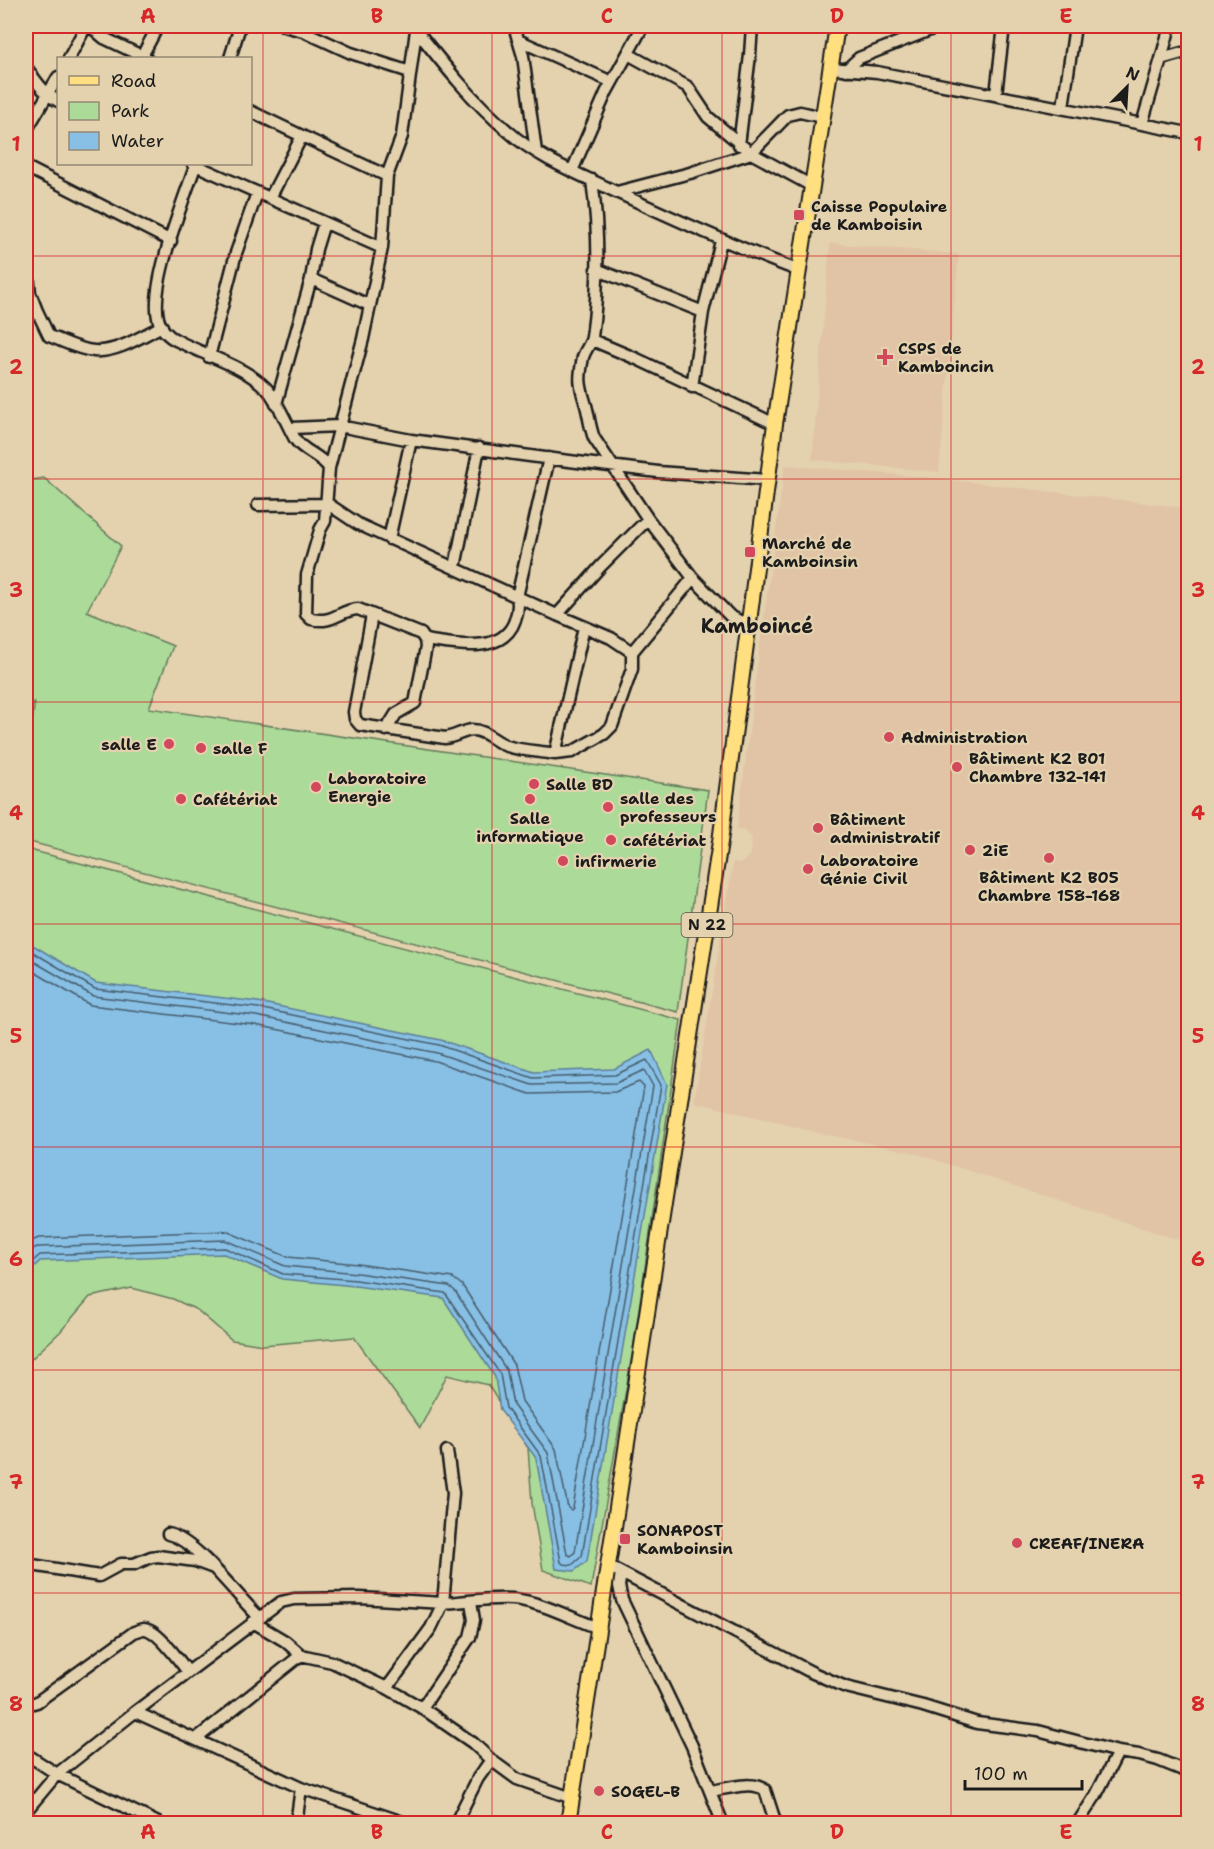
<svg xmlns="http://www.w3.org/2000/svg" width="1214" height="1849" font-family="'Shantell Sans',sans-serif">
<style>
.built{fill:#e1c4a5}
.green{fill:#acda99;stroke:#647b5a;stroke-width:1.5}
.water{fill:#87bfe5;stroke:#5c7e95;stroke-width:1.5}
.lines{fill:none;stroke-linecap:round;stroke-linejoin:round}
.shore{stroke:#475d6c;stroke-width:1.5}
.minor-casing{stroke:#1c1c1c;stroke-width:15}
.major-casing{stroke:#1c1c1c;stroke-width:18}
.minor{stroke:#e4d2af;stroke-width:10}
.major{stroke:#ffdf80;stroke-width:14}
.grid{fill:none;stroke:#d62828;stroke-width:1.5;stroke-opacity:0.55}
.poi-dot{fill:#d1495b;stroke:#e4d2af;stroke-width:2}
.labels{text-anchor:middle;stroke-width:4.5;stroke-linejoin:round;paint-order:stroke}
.shield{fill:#e4d2af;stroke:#585348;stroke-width:1.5}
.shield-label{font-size:15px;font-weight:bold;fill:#1c1c1c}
.poi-label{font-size:16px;font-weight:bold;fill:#1c1c1c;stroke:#e4d2af;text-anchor:start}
.quarter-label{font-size:20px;font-weight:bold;fill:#1c1c1c;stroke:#e4d2af}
.neatline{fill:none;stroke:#d62828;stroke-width:2}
.grid-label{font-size:20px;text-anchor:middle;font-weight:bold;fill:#d62828}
</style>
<rect width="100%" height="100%" fill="#e4d2af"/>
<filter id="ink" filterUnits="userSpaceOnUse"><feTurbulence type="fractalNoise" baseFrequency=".0167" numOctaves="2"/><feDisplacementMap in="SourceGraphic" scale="12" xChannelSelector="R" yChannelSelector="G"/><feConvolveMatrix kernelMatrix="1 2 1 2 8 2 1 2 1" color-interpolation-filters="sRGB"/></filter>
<g filter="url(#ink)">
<!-- built -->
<path class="built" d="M830 243 959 254 939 472 812 460Z
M785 465 937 478 1188 508V1243L914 1153 815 1132 694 1102 733 862 741 863 750 855 752 838 743 829H737L758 659Z"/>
<!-- green -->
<path class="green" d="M44 478 121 546 87 611 173 646 149 708 708 790 678 1012 26 841V764L35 701 26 716V481Z
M26 849 681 1020 633 1350 591 1587 543 1570 532 1503 528 1448 488 1385 447 1375 420 1428 354 1337 263 1345 232 1340 197 1310 173 1299 132 1288 90 1297 60 1332 26 1364Z"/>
<!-- water -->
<path class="water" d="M26 941 96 983 258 1002 441 1040 534 1072 614 1069 651 1050 667 1084 587 1561 574 1571 556 1569 536 1458 500 1410 495 1377 443 1298 355 1286 282 1279 224 1254 40 1261 26 1275Z"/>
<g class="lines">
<!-- shore -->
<path class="shore" d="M26 948 95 989 258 1008 439 1045 533 1078 615 1075 647 1060 661 1085 582 1556 572 1565 563 1564 561 1562 541 1456 506 1408 500 1374 445 1293 356 1280 283 1274 225 1248 40 1255 26 1267
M26 957 93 996 256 1016 437 1053 532 1085 616 1083 644 1070 653 1086 575 1552 571 1556 567 1554 548 1453 513 1405 507 1371 455 1291 449 1286 357 1273 285 1266 225 1240 39 1247 32 1249 26 1256
M26 967 90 1005 255 1025 435 1061 530 1094 615 1092 639 1082 644 1087 573 1508 571 1510 568 1508 556 1449 522 1401 514 1365 462 1285 453 1278 358 1264 288 1257 226 1231 39 1238 26 1243"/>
<defs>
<path id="minor" d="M90 26 104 38 146 58
M284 26 303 31 351 53 410 72
M514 26 523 56 536 152
M414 27C443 64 473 102 509 132 538 158 577 173 612 190 674 219 736 247 800 271
M518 40 612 82
M628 54 688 87 708 117 751 153 788 115 800 112 822 117
M142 56 158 26
M69 58 86 26
M230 58 240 26
M1161 59 1170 26
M26 67C36 81 43 93 58 101
M830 68 877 72 1188 133
M846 70 859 58 940 26
M996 94 1004 26
M1063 107 1075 26
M250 111 302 136
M1142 124 1161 59 1182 53H1188
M26 131 58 77
M739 145 750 55 752 26
M193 164 382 248
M196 164C184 199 150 283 158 318 160 328 168 337 178 341 206 356 243 365 266 388 277 399 287 425 295 439 303 452 321 455 329 468
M26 167 171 241
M572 171 606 93 643 26
M592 180C599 231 599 286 592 337 591 344 585 350 583 357 579 378 579 383 585 402 589 414 589 425 594 438L648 519 693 578 730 616 749 626
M617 192 690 173 751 153 812 186
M270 198 302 136 387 176
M26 254 30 293 37 311 49 336C63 341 79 350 94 351 117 353 142 336 162 326
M596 269 703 312
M311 279 316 249 324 223
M592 340 637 359 775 424
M209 357 236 253 257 193
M692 387 703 312 721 241
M276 404 311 279 369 305
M291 428 339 426 411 440 545 458 658 472 767 480
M258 505 328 504 358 524 557 615 611 638 632 652V669L612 726 604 734 572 752 555 754
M389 539 411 440
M455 567 479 448
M372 615 354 712 355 719 360 725 445 738C454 737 463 731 472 730 486 730 495 742 507 746 522 751 539 751 555 754L584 627
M557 615 601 566 648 519
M425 640C453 644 503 656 515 620 518 612 519 605 517 597L549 458
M632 652 693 578
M386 730 396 714 415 703 426 647 425 640 421 634 358 609C339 610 334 624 311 619L306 614 307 575 320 530 325 521 329 468 363 339 382 248 387 176 402 136 416 30
M168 1534C196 1540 237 1596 259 1617
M26 1564 99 1576 121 1564H134L151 1557 158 1556 195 1561 211 1567
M608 1566 813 1673 846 1687 923 1706 977 1723 1038 1731 1118 1752 1139 1755 1158 1760 1188 1772
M621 1573 619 1586 622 1600 692 1746 723 1824
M253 1622 285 1641 301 1655 332 1662 387 1688 422 1708 473 1743 491 1760
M387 1688 431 1628 443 1603C466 1602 491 1597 514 1599 544 1603 570 1618 599 1628
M26 1705 37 1702 134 1632C135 1632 142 1629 143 1629 157 1628 180 1662 188 1672
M422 1708 470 1637 474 1620 471 1602
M135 1712 301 1788 409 1824
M196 1739 301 1655
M26 1754 57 1774 160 1824
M710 1791C726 1789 751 1780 765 1790L775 1821
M26 1811 57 1774 135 1712 281 1602 294 1599 360 1598 443 1603 453 1493 447 1451
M296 1824 301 1788
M455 1824 478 1778 491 1760 517 1779 572 1798
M1077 1824 1096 1795 1118 1752"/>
<path id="major" d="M568 1824 720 842 775 424 837 26"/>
</defs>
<!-- minor casing -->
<use href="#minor" class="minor-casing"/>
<!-- major casing -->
<use href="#major" class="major-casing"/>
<!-- minor -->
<use href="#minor" class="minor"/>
<!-- major -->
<use href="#major" class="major"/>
</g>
</g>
<!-- grid -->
<path class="grid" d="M263 26V1824M492 26V1824M722 26V1824M951 26V1824M26 256H1188M26 479H1188M26 702H1188M26 924H1188M26 1147H1188M26 1370H1188M26 1593H1188"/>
<!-- markers -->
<g class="poi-dot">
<rect x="793" y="209" width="12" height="12" rx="3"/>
<path d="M882 348h6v6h6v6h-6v6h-6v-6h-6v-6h6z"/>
<rect x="744" y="546" width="12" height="12" rx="3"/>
<circle cx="889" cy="737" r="6"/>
<circle cx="169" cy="744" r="6"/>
<circle cx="201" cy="748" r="6"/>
<circle cx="957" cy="767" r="6"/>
<circle cx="534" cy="784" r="6"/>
<circle cx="316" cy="787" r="6"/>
<circle cx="181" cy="799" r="6"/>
<circle cx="530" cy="799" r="6"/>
<circle cx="608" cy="807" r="6"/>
<circle cx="818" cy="828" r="6"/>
<circle cx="611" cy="840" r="6"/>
<circle cx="970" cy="850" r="6"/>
<circle cx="1049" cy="858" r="6"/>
<circle cx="563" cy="861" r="6"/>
<circle cx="808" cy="869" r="6"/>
<rect x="619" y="1533" width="12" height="12" rx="3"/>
<circle cx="1017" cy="1543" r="6"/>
<circle cx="599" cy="1791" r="6"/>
</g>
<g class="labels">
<!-- shield labels -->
<rect class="shield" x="681.5" y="913" width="51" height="24" rx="4.5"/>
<g class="shield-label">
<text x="707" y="930">N 22</text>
</g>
<!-- poi labels -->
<g class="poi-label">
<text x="811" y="212">Caisse Populaire<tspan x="811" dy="18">de Kamboisin</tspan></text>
<text x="898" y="354">CSPS de<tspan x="898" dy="18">Kamboincin</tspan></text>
<text x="762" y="549">Marché de<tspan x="762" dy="18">Kamboinsin</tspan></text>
<text x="901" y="743">Administration</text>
<text x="157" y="750" text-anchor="end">salle E</text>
<text x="213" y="754">salle F</text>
<text x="969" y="764">Bâtiment K2 B01<tspan x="969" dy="18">Chambre 132-141</tspan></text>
<text x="328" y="784">Laboratoire<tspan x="328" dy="18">Energie</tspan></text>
<text x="546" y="790">Salle BD</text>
<text x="620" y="804">salle des<tspan x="620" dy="18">professeurs</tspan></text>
<text x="193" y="805">Cafétériat</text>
<text x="530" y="824" text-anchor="middle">Salle<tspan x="530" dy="18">informatique</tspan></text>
<text x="830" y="825">Bâtiment<tspan x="830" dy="18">administratif</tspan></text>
<text x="623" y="846">cafétériat</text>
<text x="982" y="856">2iE</text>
<text x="820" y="866">Laboratoire<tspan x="820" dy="18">Génie Civil</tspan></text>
<text x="575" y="867">infirmerie</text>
<text x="1049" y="883" text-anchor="middle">Bâtiment K2 B05<tspan x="1049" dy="18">Chambre 158-168</tspan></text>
<text x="637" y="1536">SONAPOST<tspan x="637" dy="18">Kamboinsin</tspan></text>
<text x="1029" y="1549">CREAF/INERA</text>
<text x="611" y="1797">SOGEL-B</text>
</g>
<!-- quarter labels -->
<g class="quarter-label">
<text x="757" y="633">Kamboincé</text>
</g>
</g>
<!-- margin -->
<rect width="1214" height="1849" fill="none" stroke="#e4d2af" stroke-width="66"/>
<!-- legend -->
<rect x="57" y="57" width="195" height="108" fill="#e4d2af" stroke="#948974" stroke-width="1.5"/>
<rect x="69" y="76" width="30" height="9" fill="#ffdf80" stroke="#948974" stroke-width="1.5"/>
<text x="111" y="87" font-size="18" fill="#1c1c1c">Road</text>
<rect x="69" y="102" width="30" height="18" fill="#acda99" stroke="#948974" stroke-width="1.5"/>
<text x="111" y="117" font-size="18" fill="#1c1c1c">Park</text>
<rect x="69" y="132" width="30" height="18" fill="#87bfe5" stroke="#948974" stroke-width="1.5"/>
<text x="111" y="147" font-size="18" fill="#1c1c1c">Water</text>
<!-- north arrow -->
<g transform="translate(1127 87) rotate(24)" stroke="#e4d2af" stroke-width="4.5" paint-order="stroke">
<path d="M0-4.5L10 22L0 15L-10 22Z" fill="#1c1c1c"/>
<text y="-9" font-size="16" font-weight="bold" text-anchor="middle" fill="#1c1c1c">N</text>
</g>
<!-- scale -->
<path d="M965 1780v9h117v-9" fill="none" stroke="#1c1c1c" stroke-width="3"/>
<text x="974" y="1780" font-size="18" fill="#1c1c1c" stroke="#e4d2af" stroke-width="4.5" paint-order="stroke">100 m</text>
<rect x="33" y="33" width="1148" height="1783" class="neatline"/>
<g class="grid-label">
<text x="148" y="23">A</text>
<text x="377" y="23">B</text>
<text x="607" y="23">C</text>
<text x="837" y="23">D</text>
<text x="1066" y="23">E</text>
<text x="16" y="151">1</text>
<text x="1198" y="151">1</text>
<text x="16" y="374">2</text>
<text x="1198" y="374">2</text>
<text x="16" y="597">3</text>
<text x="1198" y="597">3</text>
<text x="16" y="820">4</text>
<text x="1198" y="820">4</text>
<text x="16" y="1043">5</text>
<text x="1198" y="1043">5</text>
<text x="16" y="1266">6</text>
<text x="1198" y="1266">6</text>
<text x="16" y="1489">7</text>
<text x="1198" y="1489">7</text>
<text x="16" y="1711">8</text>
<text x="1198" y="1711">8</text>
<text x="148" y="1839">A</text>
<text x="377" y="1839">B</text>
<text x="607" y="1839">C</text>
<text x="837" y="1839">D</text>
<text x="1066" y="1839">E</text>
</g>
</svg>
